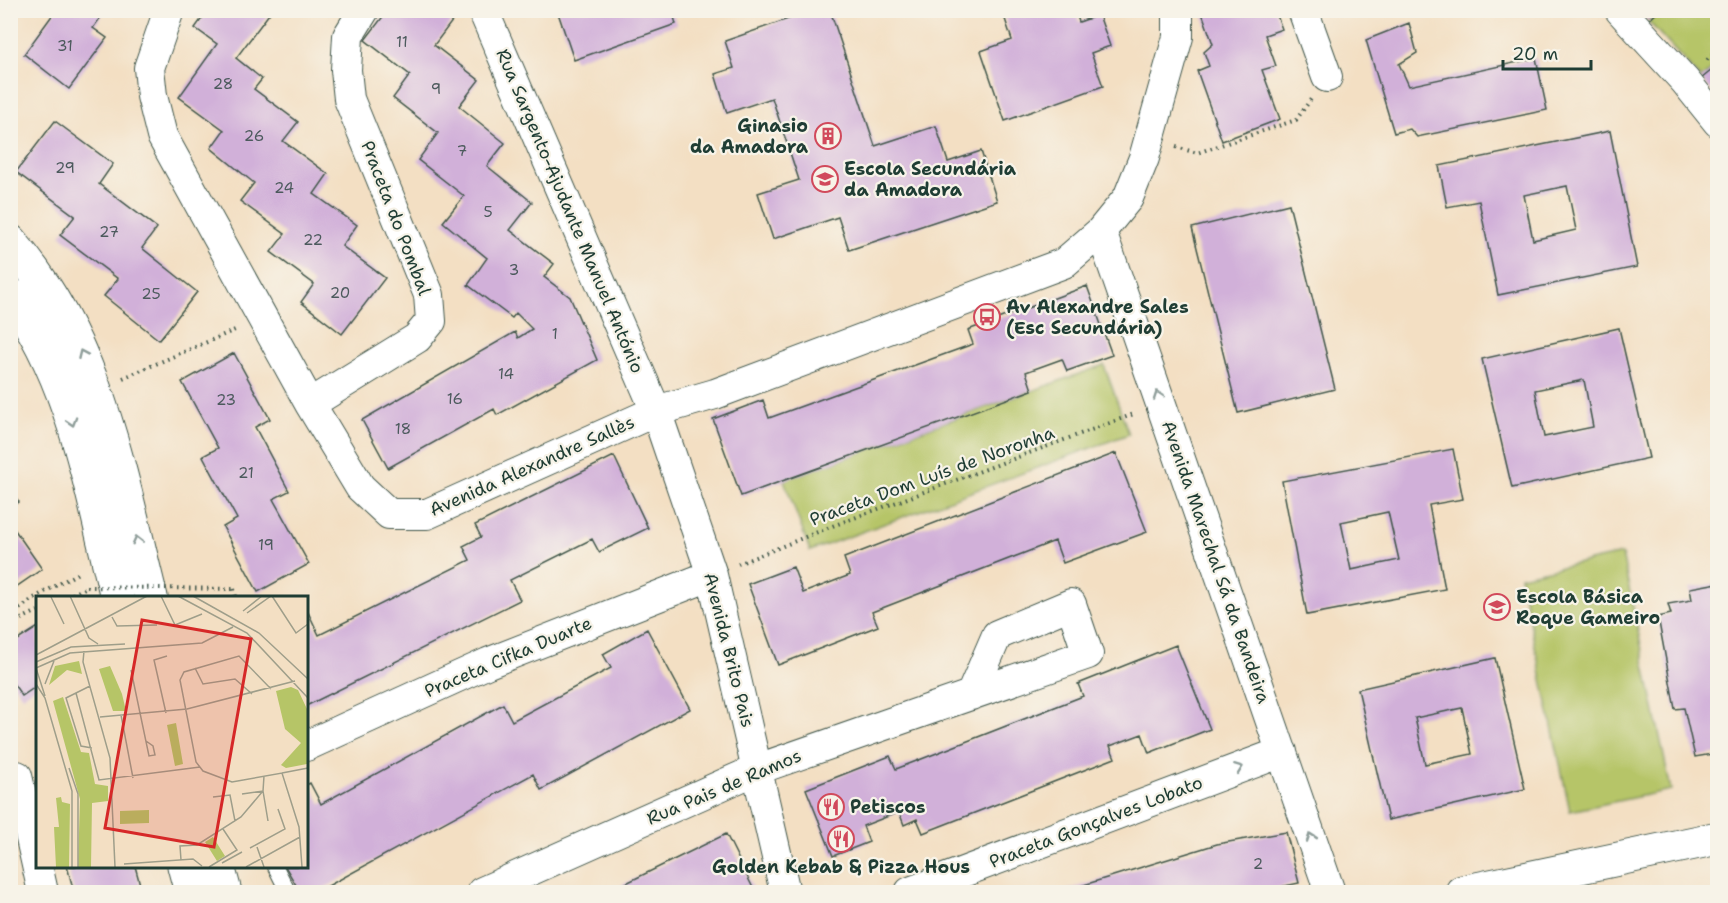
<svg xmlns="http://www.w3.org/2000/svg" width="1728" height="903" font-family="'Shantell Sans',sans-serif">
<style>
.green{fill:#b6c567;stroke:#6a814e;stroke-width:1.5}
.building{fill:#d1b0d9;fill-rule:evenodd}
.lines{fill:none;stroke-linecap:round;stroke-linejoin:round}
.service-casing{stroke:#3f5549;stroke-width:17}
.minor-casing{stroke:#3f5549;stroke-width:32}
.tertiary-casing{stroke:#3f5549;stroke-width:35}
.secondary-casing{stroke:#3f5549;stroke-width:35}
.path{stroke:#3f5549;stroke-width:4;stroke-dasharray:1.5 4.5;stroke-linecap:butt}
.service{stroke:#fff;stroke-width:15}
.minor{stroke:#fff;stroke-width:30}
.tertiary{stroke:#fff;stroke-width:33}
.secondary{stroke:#fff;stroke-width:33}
.path-bridge{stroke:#3f5549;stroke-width:4;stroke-dasharray:1.5 4.5;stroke-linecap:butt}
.oneway{stroke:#8f9e9a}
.labels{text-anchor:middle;stroke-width:4.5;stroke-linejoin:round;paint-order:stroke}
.number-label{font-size:15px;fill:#4c5a5d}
.poi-label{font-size:18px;font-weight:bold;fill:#1f3d34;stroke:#f7f3e8;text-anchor:start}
.street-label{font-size:18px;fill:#1f3d34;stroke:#f7f3e8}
.inset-road{fill:none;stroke:#9e9e8a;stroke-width:1.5}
.view{fill:#d62828;fill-opacity:0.15;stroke:#d62828;stroke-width:3}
.inset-edge{fill:none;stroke:#1f3d34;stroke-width:3}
</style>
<rect width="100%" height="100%" fill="#f7f3e8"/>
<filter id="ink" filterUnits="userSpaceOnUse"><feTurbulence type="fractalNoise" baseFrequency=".0167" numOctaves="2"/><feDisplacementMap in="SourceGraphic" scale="12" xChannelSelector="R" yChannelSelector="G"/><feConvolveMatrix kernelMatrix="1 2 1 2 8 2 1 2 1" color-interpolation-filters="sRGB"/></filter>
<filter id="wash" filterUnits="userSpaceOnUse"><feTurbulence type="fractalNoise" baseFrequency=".008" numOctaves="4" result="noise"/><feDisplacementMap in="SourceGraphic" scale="24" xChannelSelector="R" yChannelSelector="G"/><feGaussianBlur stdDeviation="1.35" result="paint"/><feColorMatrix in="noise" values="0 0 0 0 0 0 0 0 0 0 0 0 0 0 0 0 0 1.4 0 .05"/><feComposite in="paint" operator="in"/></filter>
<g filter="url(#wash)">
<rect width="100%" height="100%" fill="#f3dfc3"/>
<!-- green -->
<path class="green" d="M1660 11H1717V65L1701 79 1648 21Z
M1104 365 1129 434 810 551 784 480Z
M1622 554 1671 790 1570 811 1520 576Z"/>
<g id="blocks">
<!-- building -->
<path class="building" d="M56 10H106L93 28 107 38 69 89 24 54Z
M208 10H272L236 58 262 79 254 89 298 122 283 141 328 174 314 194 357 225 342 246 385 278 342 334 301 302 314 284 271 252 285 234 240 201 254 183 211 148 224 130 179 97 217 44 195 28Z
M388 10H440L453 20 434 45 479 80 459 106 505 143 487 166 532 202 510 230 554 264 544 277 570 297 597 360 497 415 494 409 388 468 362 420 515 332 518 338 532 329 516 313 512 318 468 285 487 258 443 222 464 196 418 160 438 133 393 98 410 75 365 40Z
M557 10H672L676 24 574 60Z
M814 10H830L875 146 936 126 948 162 981 151 997 201 849 250 838 217 773 239 758 193 799 180 772 98 727 113 715 74 734 68 725 41Z
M1002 10H1075L1079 22 1099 15 1110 46 1091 53 1103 86 1005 121 981 51 1012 40Z
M1201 10H1275L1282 29 1265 35 1276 66 1262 70 1280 119 1222 141 1197 71 1209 66 1204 52 1213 44Z
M1639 10H1660L1648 21Z
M1409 23 1417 53 1399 64 1409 86 1536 58 1547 110 1417 137 1410 129 1394 133 1366 40Z
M1718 65V98L1701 79Z
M55 121 113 164 99 184 157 228 142 248 197 292 159 340 104 296 118 279 60 235 75 216 16 172Z
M1610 131 1637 267 1498 295 1479 201 1447 207 1439 166ZM1567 186 1576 230 1533 240 1524 195Z
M1289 204 1335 389 1238 413 1192 228Z
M1087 286 1112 355 1067 371 1062 359 1026 372 1032 390 741 496 713 419 763 400 769 418 973 344 968 330Z
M1619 328 1649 458 1512 488 1482 359ZM1584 380 1593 427 1544 437 1535 390Z
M234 353 270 419 255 427 289 491 273 499 309 564 258 592 223 527 237 519 203 456 218 448 182 382Z
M1453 449 1463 499 1429 505 1445 589 1307 615 1282 481ZM1388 512 1399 560 1351 570 1341 522Z
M1116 453 1147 532 1063 563 1055 541 872 612 878 626 778 665 748 584 793 567 803 593 850 575 844 558Z
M614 456 648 528 599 552 592 539 510 580 520 600 306 706V608L319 635 470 560 463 546 481 537 475 525Z
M10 489 19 502 10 508Z
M10 523 42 569 10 591Z
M1718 583V753L1695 757 1684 708 1675 709 1658 617 1671 614 1668 604 1692 600 1690 588Z
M38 627V685L22 696 10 679V645Z
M647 629 690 709 541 790 533 774 317 892H300L285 866H306V785L310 783 321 804 503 704 512 721 611 668 603 654Z
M1176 645 1210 729 1149 753 1142 734 1110 746 1115 758 923 833 917 819 904 825 899 812 863 826 869 842 833 856 806 789 890 756 896 769 1083 696 1078 684Z
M1495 658 1525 789 1388 820 1358 689ZM1462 708 1472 754 1425 764 1415 718Z
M1286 832 1299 883 1257 892H1061L1217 844Z
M726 834 755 892H608Z
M67 866H135L142 892H74Z"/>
</g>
</g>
<g filter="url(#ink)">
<use href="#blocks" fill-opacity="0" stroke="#3f5549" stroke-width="1.5"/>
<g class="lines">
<defs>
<path id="service" d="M275 866 288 892"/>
<path id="minor" d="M169 10 149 68 152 96 162 136 310 404 360 487 389 514H427L656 411 715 394 1064 263 1101 231 1128 198 1144 158 1178 37V10
M483 10 656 411 712 575 785 892
M1303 10 1327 77
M1620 10 1685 81 1718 122
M1101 231 1330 892
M310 404 417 338 431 321 429 295 349 99 346 70 348 36 364 10
M306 746 488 663 712 575
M17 776 43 892
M482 892 758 769 1088 654 1071 604 997 635 971 695
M910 892 1282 752"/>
<path id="tertiary" d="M1462 892 1718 838"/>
<path id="secondary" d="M10 241C99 342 119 471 151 597
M10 294C75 381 91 494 117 597
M184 866 191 892
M218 866 225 892"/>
</defs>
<!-- service casing -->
<use href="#service" class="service-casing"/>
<!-- minor casing -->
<use href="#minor" class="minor-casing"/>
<!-- tertiary casing -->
<use href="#tertiary" class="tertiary-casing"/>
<!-- secondary casing -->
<use href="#secondary" class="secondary-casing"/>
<!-- path -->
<path class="path" d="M1707 60 1718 51
M1176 147 1197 153 1296 120 1311 99
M123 378 235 330
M738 564 835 525 1134 414
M234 589 236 597
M67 597 85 588
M10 616 34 598 80 572
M10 624 38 611"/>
<!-- service -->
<use href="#service" class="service"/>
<!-- minor -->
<use href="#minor" class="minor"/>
<!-- tertiary -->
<use href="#tertiary" class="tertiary"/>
<!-- secondary -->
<use href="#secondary" class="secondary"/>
<!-- path-bridge -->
<path class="path-bridge" d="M87 587 234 589"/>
</g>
<!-- one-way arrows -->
<defs><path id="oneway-chevron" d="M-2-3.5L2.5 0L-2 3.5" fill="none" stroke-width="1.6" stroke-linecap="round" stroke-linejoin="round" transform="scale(1.5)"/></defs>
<g class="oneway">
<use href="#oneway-chevron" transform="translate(82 354) rotate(-114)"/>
<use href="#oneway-chevron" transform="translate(1158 395) rotate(-109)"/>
<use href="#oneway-chevron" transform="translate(72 422) rotate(73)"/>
<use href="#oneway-chevron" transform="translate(137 540) rotate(-104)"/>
<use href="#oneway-chevron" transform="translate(1239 768) rotate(-21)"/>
<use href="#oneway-chevron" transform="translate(1311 837) rotate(-109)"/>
</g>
</g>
<!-- icons -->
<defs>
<symbol id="building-ring" viewBox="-11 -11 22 22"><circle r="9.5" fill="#f7f3e8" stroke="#d1495b" stroke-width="1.5"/><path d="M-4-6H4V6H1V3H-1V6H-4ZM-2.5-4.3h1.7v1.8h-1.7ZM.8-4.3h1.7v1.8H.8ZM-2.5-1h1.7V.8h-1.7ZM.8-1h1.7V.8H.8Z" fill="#d1495b"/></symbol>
<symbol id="school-ring" viewBox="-11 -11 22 22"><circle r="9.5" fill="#f7f3e8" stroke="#d1495b" stroke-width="1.5"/><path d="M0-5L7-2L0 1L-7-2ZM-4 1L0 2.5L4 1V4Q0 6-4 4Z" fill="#d1495b"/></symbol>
<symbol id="bus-ring" viewBox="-11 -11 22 22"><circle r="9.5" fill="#f7f3e8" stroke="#d1495b" stroke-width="1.5"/><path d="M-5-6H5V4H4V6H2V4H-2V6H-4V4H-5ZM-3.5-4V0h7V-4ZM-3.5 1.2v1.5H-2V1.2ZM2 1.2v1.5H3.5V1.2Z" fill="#d1495b"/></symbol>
<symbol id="restaurant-ring" viewBox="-11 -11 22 22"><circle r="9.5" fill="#f7f3e8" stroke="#d1495b" stroke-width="1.5"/><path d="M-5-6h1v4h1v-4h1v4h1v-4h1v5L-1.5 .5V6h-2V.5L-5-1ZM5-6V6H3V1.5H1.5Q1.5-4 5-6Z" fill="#d1495b"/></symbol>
</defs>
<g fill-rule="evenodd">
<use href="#building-ring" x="813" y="121" width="30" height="30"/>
<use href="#school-ring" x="810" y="164" width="30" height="30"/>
<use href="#bus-ring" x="972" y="302" width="30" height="30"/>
<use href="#school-ring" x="1482" y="592" width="30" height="30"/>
<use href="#restaurant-ring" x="816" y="792" width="30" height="30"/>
<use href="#restaurant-ring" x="826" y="824" width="30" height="30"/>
</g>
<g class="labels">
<!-- number labels -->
<g class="number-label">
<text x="402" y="47">11</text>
<text x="65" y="51">31</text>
<text x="223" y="89">28</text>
<text x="436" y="94">9</text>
<text x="254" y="141">26</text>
<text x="462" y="156">7</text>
<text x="65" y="173">29</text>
<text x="284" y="193">24</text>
<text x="488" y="217">5</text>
<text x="109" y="237">27</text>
<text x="313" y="245">22</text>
<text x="514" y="275">3</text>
<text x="340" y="298">20</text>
<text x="151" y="299">25</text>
<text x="555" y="339">1</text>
<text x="506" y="379">14</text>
<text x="455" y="404">16</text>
<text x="226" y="405">23</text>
<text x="403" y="434">18</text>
<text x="246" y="478">21</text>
<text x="266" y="550">19</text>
<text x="1258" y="869">2</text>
</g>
<!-- poi labels -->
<g class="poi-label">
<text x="808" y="132" text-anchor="end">Ginasio<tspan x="808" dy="21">da Amadora</tspan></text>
<text x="844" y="175">Escola Secundária<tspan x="844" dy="21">da Amadora</tspan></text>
<text x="1006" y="313">Av Alexandre Sales<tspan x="1006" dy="21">(Esc Secundária)</tspan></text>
<text x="1516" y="603">Escola Básica<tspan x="1516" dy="21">Roque Gameiro</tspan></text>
<text x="850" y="813">Petiscos</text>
<text x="841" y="873" text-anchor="middle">Golden Kebab &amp; Pizza Hous</text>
</g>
<!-- street labels -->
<g class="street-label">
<text transform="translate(570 211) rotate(67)" y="6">Rua Sargento-Ajudante Manuel António</text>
<text transform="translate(396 218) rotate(69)" y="6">Praceta do Pombal</text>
<text transform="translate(532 466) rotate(-24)" y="6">Avenida Alexandre Sallès</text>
<text transform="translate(932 476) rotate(-20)" y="6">Praceta Dom Luís de Noronha</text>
<text transform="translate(1216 562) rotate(71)" y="6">Avenida Marechal Sá da Bandeira</text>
<text transform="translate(729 650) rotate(76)" y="6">Avenida Brito Pais</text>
<text transform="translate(508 657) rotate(-23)" y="6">Praceta Cifka Duarte</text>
<text transform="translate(724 787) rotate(-23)" y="6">Rua Pais de Ramos</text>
<text transform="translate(1096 822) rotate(-21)" y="6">Praceta Gonçalves Lobato</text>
</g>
</g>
<!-- overview -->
<g transform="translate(36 596)">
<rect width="272" height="272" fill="#f3dfc3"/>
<path d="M43 65 46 78 31 74 13 89 19 70ZM74 70 86 98 90 115H77L63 73ZM255 91 262 94 271 113V168L250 172 245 169 265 147 249 133 240 95ZM27 101 45 156 53 157 59 188 72 190V205L56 207 55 271H42L44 203 17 105ZM140 127 147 168 139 170 131 129ZM25 201 26 206 34 208 33 271H20L18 231H23L20 202ZM113 214V227L84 228V215ZM177 241 189 260 181 265 169 246Z" fill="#b6c567"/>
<path class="inset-road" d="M34 0 53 42 62 48M125 0 139 29 166 18M142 0 211 37 272 102M157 0 223 37 272 83M236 0 260 37 272 28M15 1 28 28M207 15 226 0M211 17 235 0M76 21 81 30 121 29M48 55 47 66 74 162 79 271M0 59 111 0M0 66 35 51 89 48M0 72 34 57 166 47 197 31M0 72 9 100M159 72 167 88 199 83 216 98M95 74 113 160 119 159 117 150 110 145M0 88 9 102 36 195V271M9 88 18 65M54 90 30 102 45 150 56 152M235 93 203 60 148 76 144 84 160 166 167 175 196 186 246 177 263 231 266 271M40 97 63 184 164 171M130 117 118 64 131 60M85 119 97 182M64 121 151 113 259 85M33 172 42 198V271M246 177 272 172M206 198 227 195 232 225M177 201 194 199 199 225M221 251 228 271M214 252 249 233 242 213M145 264 144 250 161 249 205 221 227 195 228 180M186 267 206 256M88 268 157 263 166 270M173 271 201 254 187 233M210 271 264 241"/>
<path class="view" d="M106 24 215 43 178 251 69 232Z"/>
<rect width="272" height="272" class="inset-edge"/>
</g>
<!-- margin -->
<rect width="1728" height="903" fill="none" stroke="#f7f3e8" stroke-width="36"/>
<!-- scale -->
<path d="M1503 60v9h88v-9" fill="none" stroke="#1f3d34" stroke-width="3"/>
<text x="1512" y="60" font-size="18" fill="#1f3d34" stroke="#f7f3e8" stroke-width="4.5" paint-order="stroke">20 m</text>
</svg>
